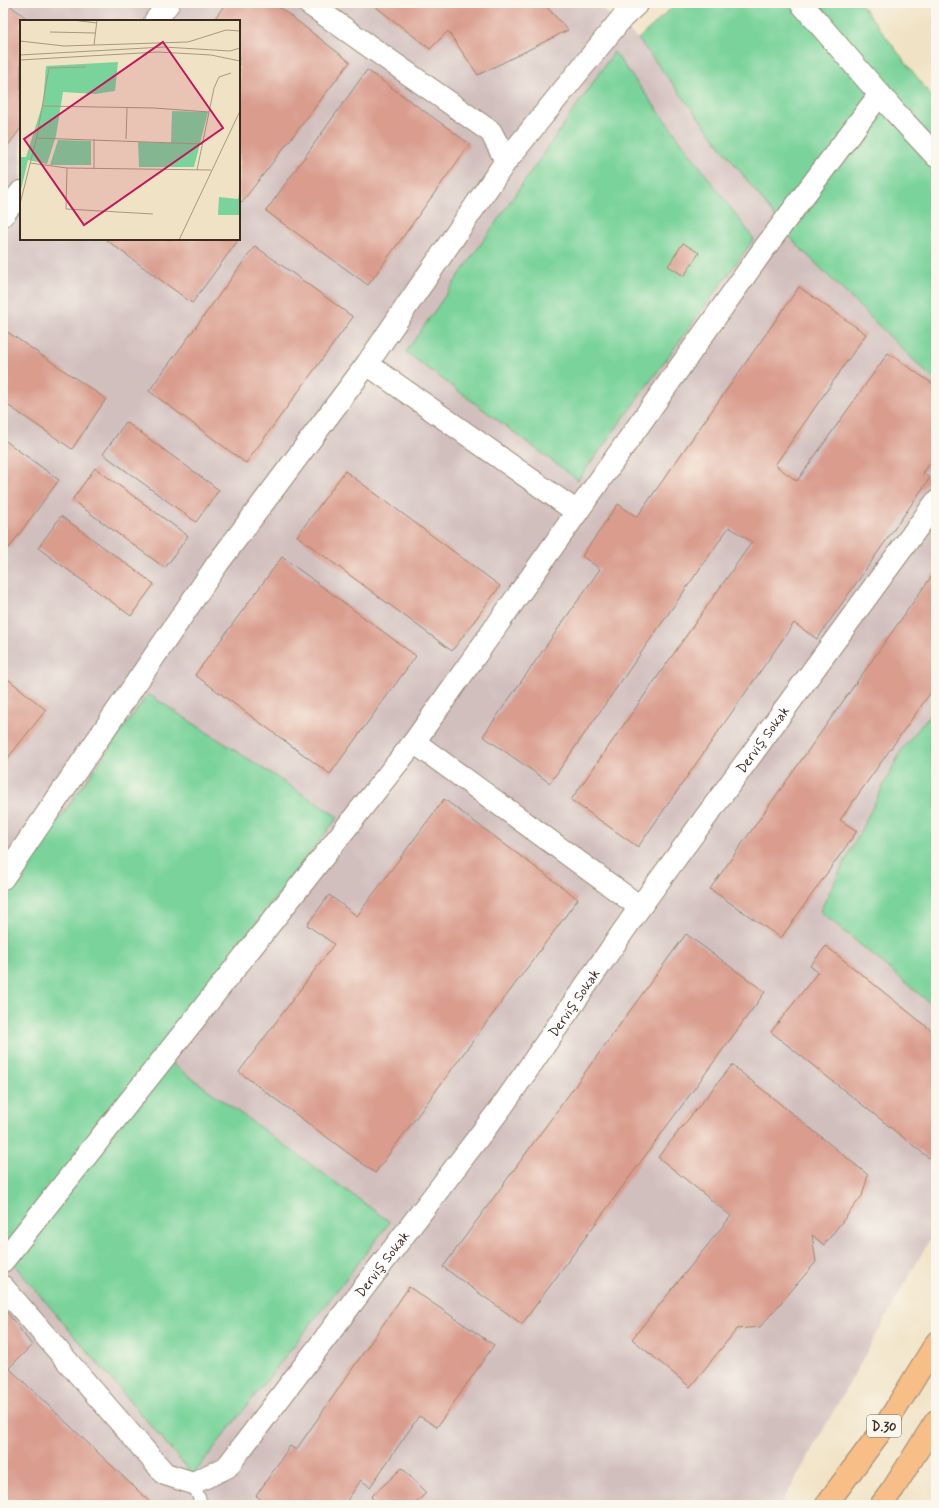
<svg xmlns="http://www.w3.org/2000/svg" width="939" height="1508" font-family="Mynerve,sans-serif">
<style>
.industrial{fill:#d1bfbe;fill-rule:evenodd}
.green{fill:#79d39a;stroke:#5a7e5c}
.building{fill:#d99c8d}
.lines{fill:none;stroke-linecap:round;stroke-linejoin:round}
.service-casing{stroke:#968671;stroke-width:14}
.minor-casing{stroke:#968671;stroke-width:24}
.trunk-casing{stroke:#968671;stroke-width:24}
.service{stroke:#fff;stroke-width:12}
.minor{stroke:#fff;stroke-width:22}
.trunk{stroke:#f7be88;stroke-width:22}
.labels{text-anchor:middle;stroke-width:3.5;stroke-linejoin:round;paint-order:stroke}
.shield{fill:#fbf7ec;stroke:#75685c;stroke-width:1}
.shield-label{font-size:13px;font-weight:bold;fill:#3b2a1e}
.street-label{font-size:14px;fill:#3b2a1e;stroke:#fbf7ec}
.inset-road{fill:none;stroke:#a89882;stroke-width:1}
.view{fill:#c2185b;fill-opacity:0.15;stroke:#c2185b;stroke-width:2}
.inset-edge{fill:none;stroke:#3b2a1e;stroke-width:2}
</style>
<rect width="100%" height="100%" fill="#fbf7ec"/>
<filter id="ink" filterUnits="userSpaceOnUse"><feTurbulence type="fractalNoise" baseFrequency=".025" numOctaves="2"/><feDisplacementMap in="SourceGraphic" scale="8" xChannelSelector="R" yChannelSelector="G"/><feConvolveMatrix kernelMatrix="1 2 1 2 8 2 1 2 1" color-interpolation-filters="sRGB"/></filter>
<filter id="wash" filterUnits="userSpaceOnUse"><feTurbulence type="fractalNoise" baseFrequency=".012" numOctaves="4" result="noise"/><feDisplacementMap in="SourceGraphic" scale="16" xChannelSelector="R" yChannelSelector="G"/><feGaussianBlur stdDeviation="0.9" result="paint"/><feColorMatrix in="noise" values="0 0 0 0 0 0 0 0 0 0 0 0 0 0 0 0 0 1.4 0 .05"/><feComposite in="paint" operator="in"/></filter>
<g filter="url(#wash)">
<rect width="100%" height="100%" fill="#f0e2c4"/>
<!-- industrial -->
<path class="industrial" d="M3 3H596L638 39 796 244 936 382V707L901 751 820 911 936 1008V1228L781 1505H3ZM21 21H239V239H21Z"/>
<!-- green -->
<path class="green" d="M677 3H860L936 102V382L796 244 638 39Z
M614 52 754 239 578 480 406 352Z
M148 694 338 817 156 1052 390 1222 193 1475 3 1252V898Z
M936 707V1008L820 911 901 751Z"/>
<g id="blocks">
<!-- building -->
<path class="building" d="M3 3H7L30 21H21V128L3 152Z
M226 3H274L350 62 242 202 239 200V21H213Z
M371 3H543L568 30 478 75 448 31 430 49Z
M367 70 470 144 368 285 266 211Z
M105 239H239L192 303Z
M683 243 699 253 684 276 668 266Z
M255 246 353 317 246 463 149 391Z
M799 287 866 334 775 465 797 481 888 353 936 386V455L923 473 930 478 817 639 794 623 638 847 571 800 752 542 729 527 550 783 483 736 600 569 582 556 618 504 637 517Z
M3 329 106 399 72 449 3 402Z
M126 422 219 490 196 522 103 454Z
M3 439 59 480 9 548 3 544Z
M95 468 188 536 165 568 72 500Z
M345 471 500 586 452 651 297 536Z
M61 516 154 584 131 616 38 548Z
M282 557 416 656 330 774 195 675Z
M936 570V685L840 820 857 831 781 938 710 889Z
M3 675 46 710 3 764Z
M444 799 578 899 375 1173 239 1072 334 944 307 925 329 895 357 916Z
M686 934 765 992 522 1324 443 1267Z
M826 946 936 1034V1149L929 1158 771 1032 818 972 810 966Z
M732 1065 868 1175 862 1196 824 1245 812 1235 816 1262 760 1327 737 1329 690 1387 632 1339 731 1216 658 1157Z
M409 1287 494 1345 437 1427 419 1416 370 1487 361 1480 344 1505H269L256 1496 290 1446 296 1450Z
M3 1307 32 1345 9 1368 153 1505H3Z
M402 1468 426 1493 416 1503 418 1505H378L371 1497Z"/>
</g>
</g>
<g filter="url(#ink)">
<use href="#blocks" fill-opacity="0" stroke="#968671" stroke-width="1"/>
<g class="lines">
<defs>
<path id="service" d="M193 1483 202 1505"/>
<g id="minor">
<path d="M308 3 491 132 506 161"/>
<path d="M801 3 895 112 936 156"/>
<path d="M155 21 169 3"/>
<path d="M3 215 21 192"/>
<path d="M367 364 577 512"/>
<path d="M414 742 640 907"/>
<path d="M3 878 218 563 367 364 506 161 622 18 638 3"/>
<path d="M3 1261 414 742 763 250 880 94"/>
<path id="s1" d="M3 1287 165 1474 193 1483 227 1467 503 1105 640 907 936 502"/>
</g>
<path id="trunk" d="M826 1505 887 1423 936 1343
M881 1505 893 1489 936 1421"/>
</defs>
<!-- service casing -->
<use href="#service" class="service-casing"/>
<!-- minor casing -->
<use href="#minor" class="minor-casing"/>
<!-- trunk casing -->
<use href="#trunk" class="trunk-casing"/>
<!-- service -->
<use href="#service" class="service"/>
<!-- minor -->
<use href="#minor" class="minor"/>
<!-- trunk -->
<use href="#trunk" class="trunk"/>
</g>
</g>
<g class="labels">
<!-- shield labels -->
<rect class="shield" x="867" y="1415" width="34" height="22" rx="3"/>
<g class="shield-label">
<text x="884" y="1431">D.30</text>
</g>
<!-- street labels -->
<g class="street-label">
<text dy="5" stroke="none"><textPath href="#s1" startOffset="1218">Derviş Sokak</textPath></text>
<text dy="5" stroke="none"><textPath href="#s1" startOffset="894">Derviş Sokak</textPath></text>
<text dy="5" stroke="none"><textPath href="#s1" startOffset="570">Derviş Sokak</textPath></text>
</g>
</g>
<!-- overview -->
<g transform="translate(20 20)">
<rect width="220" height="220" fill="#f0e2c4"/>
<path d="M98 42 95 71 75 74 43 72 36 116 27 144 8 140 0 174V137H6L23 83 26 46ZM152 91 188 92 174 147H119L118 122 151 123ZM38 120 71 121V145H30ZM220 166V195H198L199 177 218 179Z" fill="#79d39a"/>
<path class="inset-road" d="M52 0 77 3M30 12 76 13M0 21 44 26 168 22 206 10 220 11M74 25 77 0M0 35 144 27 210 31 220 28M0 40 138 32 191 35 220 41M23 86 134 88 189 92M16 118 182 124M106 119 107 88M10 143 47 148 191 150M47 148 46 189 133 194M74 148V119M177 150 194 68 199 57 211 53M0 184 17 116 29 48 66 47M159 220 220 91"/>
<path class="view" d="M143 22 203 108 64 205 4 119Z"/>
<rect width="220" height="220" class="inset-edge"/>
</g>
<!-- margin -->
<rect width="939" height="1508" fill="none" stroke="#fbf7ec" stroke-width="16"/>
</svg>
